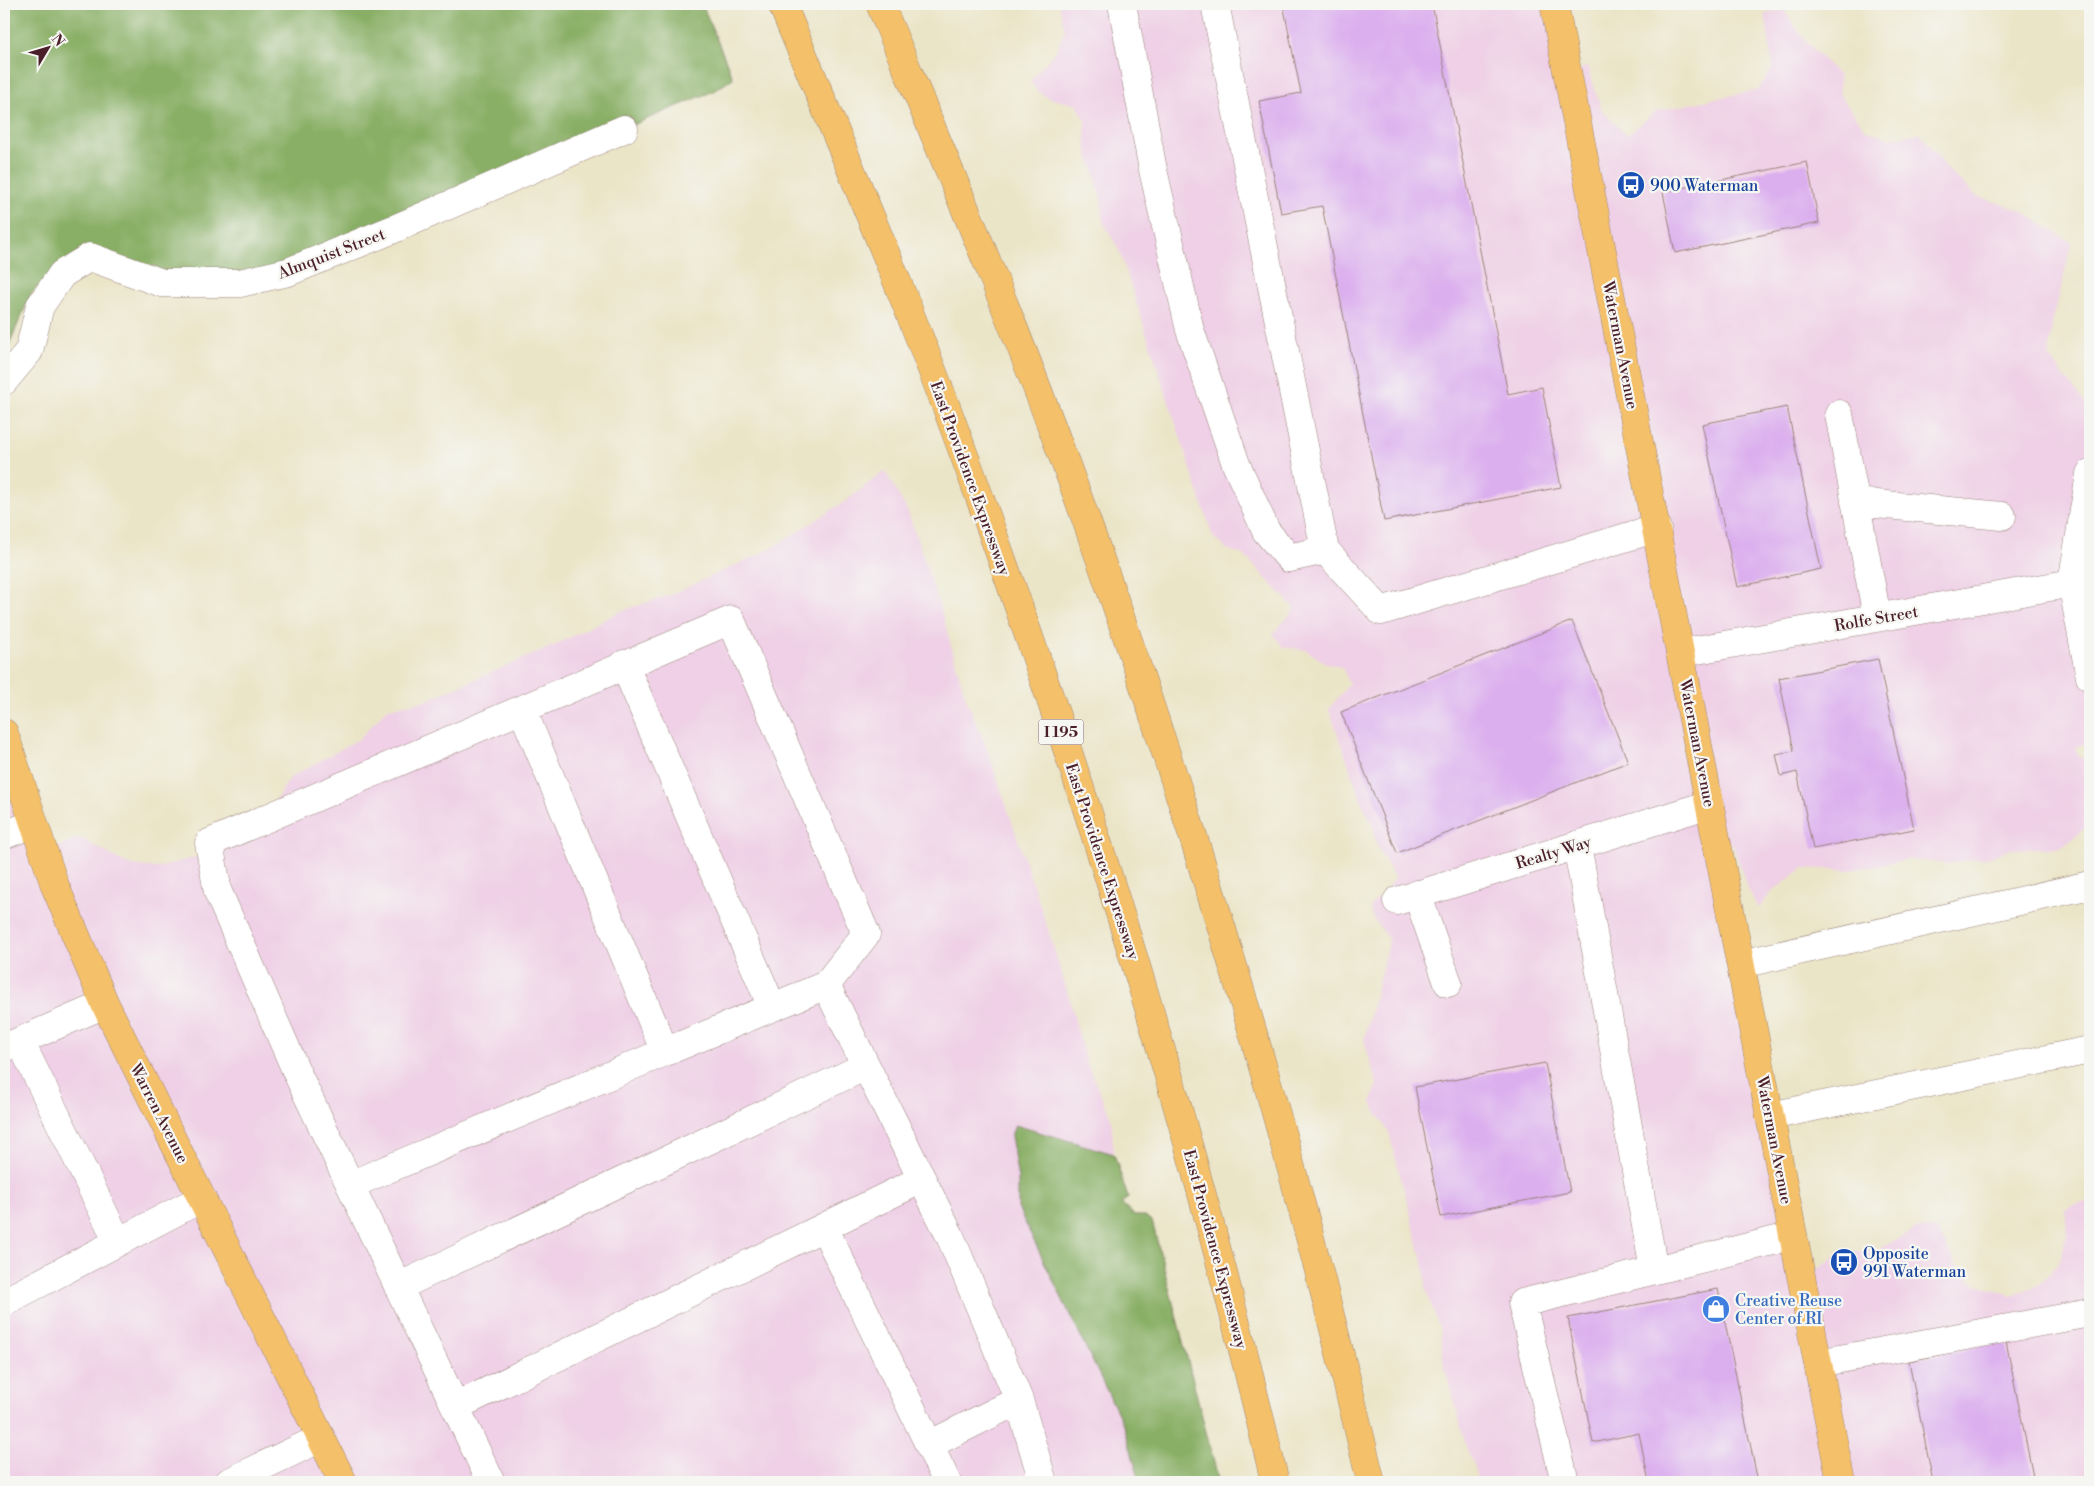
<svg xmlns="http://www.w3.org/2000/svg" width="2094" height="1486" font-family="'Libre Bodoni',serif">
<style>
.built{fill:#efd0e6}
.forest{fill:#88af65;stroke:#696748}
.building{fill:#dbafee}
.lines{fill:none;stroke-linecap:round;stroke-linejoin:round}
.minor-casing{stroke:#9a827a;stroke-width:29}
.major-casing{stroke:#9a827a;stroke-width:29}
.highway-casing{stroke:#9a827a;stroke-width:29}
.minor{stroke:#fff;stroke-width:28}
.major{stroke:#f4c16a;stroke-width:28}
.highway{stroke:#f4c16a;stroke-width:28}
.labels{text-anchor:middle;stroke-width:4.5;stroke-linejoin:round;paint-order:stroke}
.shield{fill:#f6f6f2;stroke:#7e6067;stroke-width:1}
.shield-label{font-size:15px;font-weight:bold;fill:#4a1f2b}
.transit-label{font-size:16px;fill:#164399;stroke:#f6f6f2;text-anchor:start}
.street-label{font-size:16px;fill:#4a1f2b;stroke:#f6f6f2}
.shop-label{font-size:16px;fill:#366cbe;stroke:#f6f6f2;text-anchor:start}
</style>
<rect width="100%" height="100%" fill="#f6f6f2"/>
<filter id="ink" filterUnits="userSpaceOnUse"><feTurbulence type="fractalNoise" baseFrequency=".02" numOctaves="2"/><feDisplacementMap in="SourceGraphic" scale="10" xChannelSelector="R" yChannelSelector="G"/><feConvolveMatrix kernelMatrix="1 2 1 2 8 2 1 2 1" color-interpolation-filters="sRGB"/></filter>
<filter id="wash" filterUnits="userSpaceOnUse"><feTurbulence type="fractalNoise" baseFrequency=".0096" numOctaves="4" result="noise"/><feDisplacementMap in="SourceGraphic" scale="20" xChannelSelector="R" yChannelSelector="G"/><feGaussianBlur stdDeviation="1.12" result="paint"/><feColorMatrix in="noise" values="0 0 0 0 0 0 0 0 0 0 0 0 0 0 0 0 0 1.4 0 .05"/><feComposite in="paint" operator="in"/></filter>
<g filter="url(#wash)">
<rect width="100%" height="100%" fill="#ebe5c8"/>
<!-- built -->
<path class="built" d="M1059 4H1551L1562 79 1587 66 1602 111 1627 135 1656 111 1758 90 1773 67 1765 14 1783 9 1806 41 1839 76 1840 95 1866 130 1889 138 1920 133 1949 171 1977 196 2020 210 2072 243 2053 320 2048 355 2090 410V472L2080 517 2090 666V741L2075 748 2079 756 2090 762V824L2061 848 2010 849 1988 858 1968 860 1946 864 1911 859 1851 870 1803 868 1772 892 1758 909 1746 884 1733 845 1719 842 1799 1285 1841 1251H1873L1918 1228 1938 1230 1959 1270 1974 1283 2011 1296 2040 1284 2058 1264 2067 1234 2065 1210 2090 1200V1482H1477L1475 1467 1467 1450 1451 1388 1444 1368 1440 1330 1426 1290 1425 1271 1389 1133 1371 1103 1377 1085 1364 1040 1389 939 1372 917 1370 907 1395 879 1376 844 1374 828 1362 803 1329 709 1349 684 1343 668 1324 662 1306 650 1283 647 1273 634 1295 609 1244 555 1228 550 1213 537 1119 250 1103 222 1102 204 1095 176 1086 148 1085 119 1077 105 1049 98 1038 92 1030 81 1057 49 1065 30Z
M885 471 908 512 942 613 965 696 987 748 1046 923 1069 997 1086 1062 1111 1118 1114 1154 1016 1125 1011 1137 1018 1179V1208L1124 1426 1140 1482H4V758L50 850 80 838 129 865 157 868 233 847 273 804 291 777 359 739 388 708 425 701 553 646 621 611 670 595 769 550 846 501Z"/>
<!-- forest -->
<path class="forest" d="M4 4H702L733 78 716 90 292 268 249 279 138 271 57 269 31 294 4 356Z
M1015 1125 1114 1154 1128 1198 1121 1203 1135 1216H1144L1152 1221 1219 1482H1140L1124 1426 1018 1208V1179L1011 1136Z"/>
<g id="blocks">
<!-- building -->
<path class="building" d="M1283 4H1432L1508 394 1542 387 1561 487 1384 521 1322 206 1281 213 1259 101 1301 93Z
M1807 162 1819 223 1675 253 1663 192Z
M1787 407 1821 569 1737 587 1702 424Z
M1572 621 1628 762 1397 853 1341 712Z
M1878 659 1914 829 1813 849 1797 772 1781 776 1776 754 1794 751 1779 678Z
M1545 1063 1570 1192 1441 1217 1415 1087Z
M1718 1289 1758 1482H1649L1639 1433 1593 1443 1568 1318Z
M2006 1341 2034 1482H1933L1909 1361Z
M2090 1476V1482H2061V1481Z"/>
</g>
</g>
<g filter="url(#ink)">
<use href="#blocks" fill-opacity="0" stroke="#9a827a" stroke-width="1"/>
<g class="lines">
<defs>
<path id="minor" d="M1122 4 1153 170 1190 330 1236 464 1266 531 1289 558 1325 550
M1215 4 1325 550 1381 611 1657 528
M4 381 29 351 40 306 62 274 90 257 162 283H240L288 272 394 229 624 129
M1839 414 1877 617
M2090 474 2072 583 2090 677
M1855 502 2002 516
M1680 653 2072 583
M624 664 772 1007
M522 709 665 1052 826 985
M4 835 33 824
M1577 845 1654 1270
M1417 894 1448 983
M1397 901 1710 804
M1741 964 2090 885
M20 1041 118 1242
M4 1048 105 1004
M1770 1116 2090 1050
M922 1179 824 1227 947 1482
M350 1185 665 1052
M398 1287 866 1066
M4 1302 202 1198
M1818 1363 2090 1313
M455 1407 824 1227
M929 1445 1019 1400
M229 1482 321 1438
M491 1482 297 1073 218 892 209 843 731 620 866 934 826 985 950 1236 1019 1400 1043 1482
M1565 1482 1522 1303 1793 1236"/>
<path id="major" d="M1554 4 1841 1482
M4 733 55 886 105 1004 343 1482"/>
<path id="highway" d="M782 4C840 144 900 283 953 425 1082 771 1191 1123 1275 1482
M880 4C942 153 1006 303 1062 454 1109 579 1151 706 1192 833 1260 1047 1320 1263 1371 1482"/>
</defs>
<!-- minor casing -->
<use href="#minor" class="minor-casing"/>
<!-- major casing -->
<use href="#major" class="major-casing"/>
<!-- highway casing -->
<use href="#highway" class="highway-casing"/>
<!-- minor -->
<use href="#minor" class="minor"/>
<!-- major -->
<use href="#major" class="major"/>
<!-- highway -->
<use href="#highway" class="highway"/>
</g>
</g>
<!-- icons -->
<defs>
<symbol id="bus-disc" viewBox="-11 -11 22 22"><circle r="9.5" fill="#1a4fb4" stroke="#f6f6f2"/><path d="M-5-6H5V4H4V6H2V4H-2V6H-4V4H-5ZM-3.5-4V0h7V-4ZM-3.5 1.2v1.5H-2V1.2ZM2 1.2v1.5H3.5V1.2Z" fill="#fff"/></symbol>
<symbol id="shop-disc" viewBox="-11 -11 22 22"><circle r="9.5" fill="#3f7fe0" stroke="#f6f6f2"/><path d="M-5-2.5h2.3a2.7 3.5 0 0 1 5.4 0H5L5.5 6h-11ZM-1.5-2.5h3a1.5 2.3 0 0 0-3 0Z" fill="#fff"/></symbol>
</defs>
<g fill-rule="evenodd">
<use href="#bus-disc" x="1615" y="169" width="32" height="32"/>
<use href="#bus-disc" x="1828" y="1246" width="32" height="32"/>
<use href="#shop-disc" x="1700" y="1293" width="32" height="32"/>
</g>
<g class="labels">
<!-- shield labels -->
<rect class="shield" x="1038.5" y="719.5" width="45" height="25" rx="4"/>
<g class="shield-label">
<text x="1061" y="737">I 195</text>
</g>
<!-- transit labels -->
<g class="transit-label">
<text x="1650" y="191">900 Waterman</text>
<text x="1863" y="1259">Opposite<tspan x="1863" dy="18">991 Waterman</tspan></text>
</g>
<!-- street labels -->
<g class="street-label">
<text transform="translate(331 253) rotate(-21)" y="6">Almquist Street</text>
<text transform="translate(1621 345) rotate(79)" y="6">Waterman Avenue</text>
<text transform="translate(971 478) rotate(70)" y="6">East Providence Expressway</text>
<text transform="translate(1876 618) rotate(-10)" y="6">Rolfe Street</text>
<text transform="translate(1698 743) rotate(79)" y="6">Waterman Avenue</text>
<text transform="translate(1553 852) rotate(-17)" y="6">Realty Way</text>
<text transform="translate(1103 861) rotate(72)" y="6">East Providence Expressway</text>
<text transform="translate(160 1113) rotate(63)" y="6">Warren Avenue</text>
<text transform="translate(1775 1140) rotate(79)" y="6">Waterman Avenue</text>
<text transform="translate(1216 1249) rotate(75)" y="6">East Providence Expressway</text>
</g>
<!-- shop labels -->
<g class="shop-label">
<text x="1735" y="1306">Creative Reuse<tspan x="1735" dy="18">Center of RI</tspan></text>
</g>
</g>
<!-- margin -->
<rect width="2094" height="1486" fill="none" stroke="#f6f6f2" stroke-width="20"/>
<!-- north arrow -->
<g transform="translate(48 48) rotate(52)" stroke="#f6f6f2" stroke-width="4" paint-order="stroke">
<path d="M0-4L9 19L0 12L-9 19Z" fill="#4a1f2b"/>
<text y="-8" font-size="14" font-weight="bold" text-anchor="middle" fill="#4a1f2b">N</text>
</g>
</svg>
